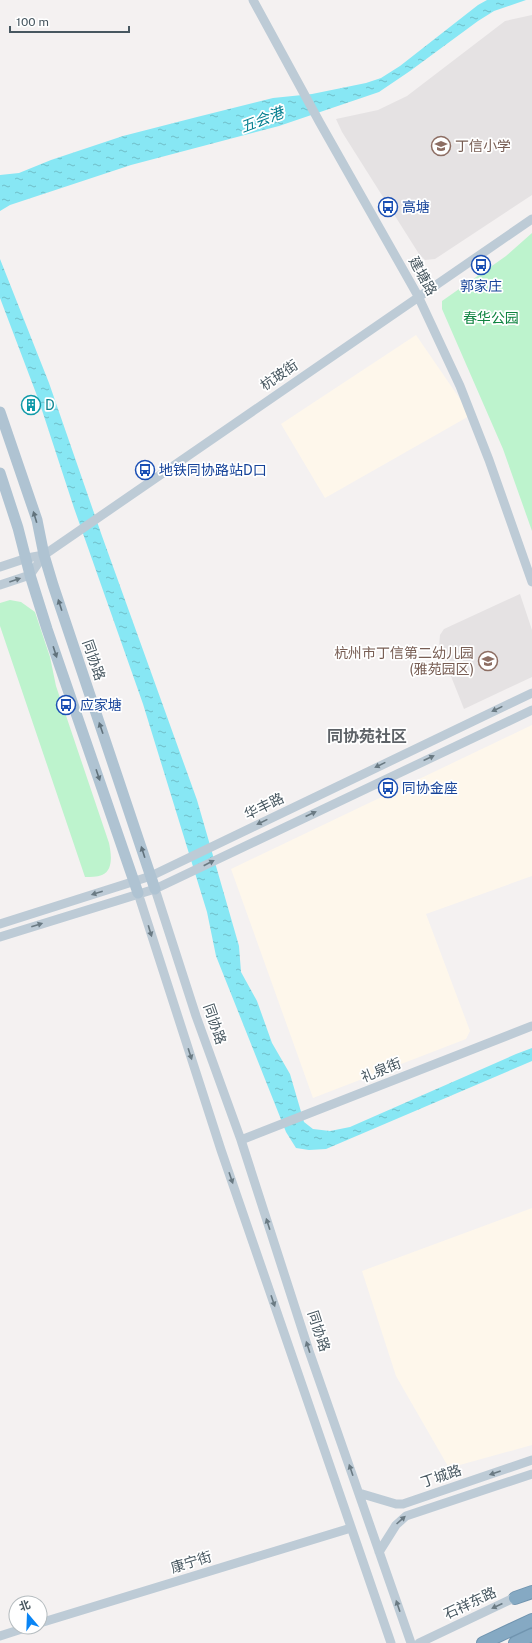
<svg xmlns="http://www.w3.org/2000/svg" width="532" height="1643" font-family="'Public Sans','Noto Sans SC',sans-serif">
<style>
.commercial{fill:#fef7eb}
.education{fill:#e5e2e3}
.green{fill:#bdf3cd}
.water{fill:url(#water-ripples)}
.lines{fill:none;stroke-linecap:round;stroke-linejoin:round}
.highway-casing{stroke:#7094af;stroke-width:14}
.secondary{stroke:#bdcbd6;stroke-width:9}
.primary{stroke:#afc3d2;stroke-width:11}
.highway{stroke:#85a9c3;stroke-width:12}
.oneway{fill:#61727c}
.oneway2{fill:#6a7a83}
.labels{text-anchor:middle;stroke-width:3.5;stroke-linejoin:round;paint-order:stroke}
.education-label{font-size:14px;fill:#785e54;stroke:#fff;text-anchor:start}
.transit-label{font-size:14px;fill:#164399;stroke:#fff;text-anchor:start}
.street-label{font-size:14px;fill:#475760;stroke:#fff}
.park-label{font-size:14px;fill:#0f8440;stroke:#fff}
.culture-label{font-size:14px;fill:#0d838f;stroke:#fff;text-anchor:start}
.water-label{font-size:15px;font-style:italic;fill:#047f90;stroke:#fff}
.quarter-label{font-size:16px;font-weight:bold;fill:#5d6267;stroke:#fff}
</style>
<defs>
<pattern id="water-ripples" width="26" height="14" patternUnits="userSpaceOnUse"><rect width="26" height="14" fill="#87e7f4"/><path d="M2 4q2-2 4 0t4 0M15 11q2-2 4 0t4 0" fill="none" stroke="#70bec9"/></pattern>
</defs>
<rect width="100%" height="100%" fill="#f4f1f1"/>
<!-- commercial -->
<path class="commercial" d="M416 335 471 415 325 498 281 424Z
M532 725V876L426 914 470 1031 466 1039 313 1098 231 869Z
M532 1208V1445L449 1468 396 1376 362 1271Z"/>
<!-- education -->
<path class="education" d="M532 15V195L435 259 425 260 419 254 342 132 336 119 378 110 407 96 505 21Z
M520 594 532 630V677L464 709 439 646 440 635 444 629Z"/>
<!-- green -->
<path class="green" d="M532 233V531L503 449 442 309V301L506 256Z
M10 600 21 602 35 612 50 657 56 686 109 843C111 853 114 870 102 875 97 877 90 877 85 877L0 626V603Z"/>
<!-- water -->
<path class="water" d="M487 0H526L494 11 478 21 410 71 379 92 279 126 131 165 10 205 0 211V175L19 173 51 160 123 136 197 117 273 98 312 94 366 83 381 78 400 66 478 5Z
M0 259 49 383 102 536 197 800 239 946 241 972 257 1001 272 1043 290 1074 304 1122 313 1129 330 1131 350 1127 516 1054 532 1048V1061L326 1149 309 1150 296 1148 286 1132 216 956 207 912 143 704 74 508 39 401 0 298Z"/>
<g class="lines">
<defs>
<path id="highway" d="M515 1598 532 1592
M483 1643 532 1620
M515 1643 532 1635"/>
</defs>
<!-- highway casing -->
<use href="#highway" class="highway-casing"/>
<!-- secondary -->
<path class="secondary" d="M253 0 320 123 418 296 460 386 489 460 532 582
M0 567 27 558 44 555
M0 585 30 575 44 555 532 219
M155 889 196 1016 241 1140 309 1351 411 1643
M138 893 221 1150 391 1643
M0 924 151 876 532 693
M0 937 155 889 532 710
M241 1140 532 1026
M359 1493 396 1504H403L532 1460
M379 1552 396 1525 406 1516 532 1474
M40 1623 351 1528
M0 1636 28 1627
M419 1643 520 1595"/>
<!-- primary -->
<path class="primary" d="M0 412 37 520 44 555 53 585 155 889
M0 473 18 528 30 575 47 629 138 893"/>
<!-- highway -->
<use href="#highway" class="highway"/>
</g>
<!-- one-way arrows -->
<defs><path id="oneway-solid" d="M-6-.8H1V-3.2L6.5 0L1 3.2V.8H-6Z"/></defs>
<g class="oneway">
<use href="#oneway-solid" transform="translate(35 517) rotate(-107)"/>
<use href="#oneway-solid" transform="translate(60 605) rotate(-108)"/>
<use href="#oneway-solid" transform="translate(55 652) rotate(72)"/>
<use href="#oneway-solid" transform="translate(101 728) rotate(-109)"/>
<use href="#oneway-solid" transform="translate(98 775) rotate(71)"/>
<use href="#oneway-solid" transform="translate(143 852) rotate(-108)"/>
</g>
<g class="oneway2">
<use href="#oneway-solid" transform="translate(15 580) rotate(-19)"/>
<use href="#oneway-solid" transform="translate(497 709) rotate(154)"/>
<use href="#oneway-solid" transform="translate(429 758) rotate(-25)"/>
<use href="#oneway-solid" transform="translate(380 765) rotate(154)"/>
<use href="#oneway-solid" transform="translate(311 814) rotate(-25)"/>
<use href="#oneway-solid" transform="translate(262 822) rotate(154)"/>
<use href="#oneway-solid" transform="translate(209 863) rotate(-27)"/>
<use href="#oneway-solid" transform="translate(97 893) rotate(163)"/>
<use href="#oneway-solid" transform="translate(37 925) rotate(-18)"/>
<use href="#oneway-solid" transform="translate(150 931) rotate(73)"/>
<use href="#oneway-solid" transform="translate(190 1054) rotate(72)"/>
<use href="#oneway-solid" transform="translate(231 1178) rotate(71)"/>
<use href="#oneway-solid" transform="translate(268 1224) rotate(-108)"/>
<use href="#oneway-solid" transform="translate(273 1301) rotate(71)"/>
<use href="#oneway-solid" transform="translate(308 1347) rotate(-108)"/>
<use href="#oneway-solid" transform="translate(351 1470) rotate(-109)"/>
<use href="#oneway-solid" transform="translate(495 1473) rotate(161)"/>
<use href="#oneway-solid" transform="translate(401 1520) rotate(-42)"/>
<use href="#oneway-solid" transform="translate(398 1606) rotate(-109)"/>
<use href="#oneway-solid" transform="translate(497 1606) rotate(155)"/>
</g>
<!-- icons -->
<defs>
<symbol id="school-ring" viewBox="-11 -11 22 22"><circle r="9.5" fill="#fff" stroke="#8d6e63" stroke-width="1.5"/><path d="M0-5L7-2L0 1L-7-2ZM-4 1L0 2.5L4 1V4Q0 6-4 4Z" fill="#8d6e63"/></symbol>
<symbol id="bus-ring" viewBox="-11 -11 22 22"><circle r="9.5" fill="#fff" stroke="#1a4fb4" stroke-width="1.5"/><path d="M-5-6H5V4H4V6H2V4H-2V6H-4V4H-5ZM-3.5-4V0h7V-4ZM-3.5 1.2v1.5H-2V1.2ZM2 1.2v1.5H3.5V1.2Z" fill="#1a4fb4"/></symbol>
<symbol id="building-ring" viewBox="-11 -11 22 22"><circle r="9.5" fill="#fff" stroke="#0f9aa8" stroke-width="1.5"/><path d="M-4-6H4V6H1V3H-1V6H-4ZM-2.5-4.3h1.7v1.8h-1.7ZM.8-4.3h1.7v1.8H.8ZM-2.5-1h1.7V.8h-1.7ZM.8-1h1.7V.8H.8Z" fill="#0f9aa8"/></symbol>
</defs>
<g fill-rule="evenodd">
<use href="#school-ring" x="430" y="135" width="22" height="22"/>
<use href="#bus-ring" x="377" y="196" width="22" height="22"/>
<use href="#bus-ring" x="470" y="254" width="22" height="22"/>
<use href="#building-ring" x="20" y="394" width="22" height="22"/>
<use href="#bus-ring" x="134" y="459" width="22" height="22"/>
<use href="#school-ring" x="477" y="650" width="22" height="22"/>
<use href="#bus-ring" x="55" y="694" width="22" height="22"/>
<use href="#bus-ring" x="377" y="777" width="22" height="22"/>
</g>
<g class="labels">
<!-- education labels -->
<g class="education-label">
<text x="455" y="151">丁信小学</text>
<text x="474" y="658" text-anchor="end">杭州市丁信第二幼儿园<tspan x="474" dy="16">(雅苑园区)</tspan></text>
</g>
<!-- transit labels -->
<g class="transit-label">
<text x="402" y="212">高塘</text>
<text x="481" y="291" text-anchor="middle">郭家庄</text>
<text x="159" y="475">地铁同协路站D口</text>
<text x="80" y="710">应家塘</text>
<text x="402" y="793">同协金座</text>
</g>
<!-- street labels -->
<g class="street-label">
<text transform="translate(423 276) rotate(61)" y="5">建塘路</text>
<text transform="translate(279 375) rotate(-34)" y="5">杭玻街</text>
<text transform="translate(94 660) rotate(71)" y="5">同协路</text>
<text transform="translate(264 806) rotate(-26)" y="5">华丰路</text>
<text transform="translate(215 1024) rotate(71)" y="5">同协路</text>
<text transform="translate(381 1070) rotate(-22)" y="5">礼泉街</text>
<text transform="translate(319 1331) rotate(72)" y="5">同协路</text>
<text transform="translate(441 1476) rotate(-19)" y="5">丁城路</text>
<text transform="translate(191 1562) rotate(-17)" y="5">康宁街</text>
<text transform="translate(470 1603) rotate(-25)" y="5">石祥东路</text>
</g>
<!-- park labels -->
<g class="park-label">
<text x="491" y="323">春华公园</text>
</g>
<!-- culture labels -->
<g class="culture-label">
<text x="45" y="410">D</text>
</g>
<!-- water labels -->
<g class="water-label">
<text transform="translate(262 120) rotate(-21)" y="5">五会港</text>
</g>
<!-- quarter labels -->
<g class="quarter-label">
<text x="367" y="742">同协苑社区</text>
</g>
</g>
<!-- north arrow -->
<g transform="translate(28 1615) rotate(341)"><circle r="19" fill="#ffffff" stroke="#b5bcbf"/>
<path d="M0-3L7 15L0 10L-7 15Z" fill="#0a85f5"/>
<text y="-6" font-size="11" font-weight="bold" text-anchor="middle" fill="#475760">北</text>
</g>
<!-- scale -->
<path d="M10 26v6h119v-6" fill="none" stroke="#475760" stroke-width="2"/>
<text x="16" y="26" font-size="12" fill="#475760" stroke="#ffffff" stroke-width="3" paint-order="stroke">100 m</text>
</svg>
